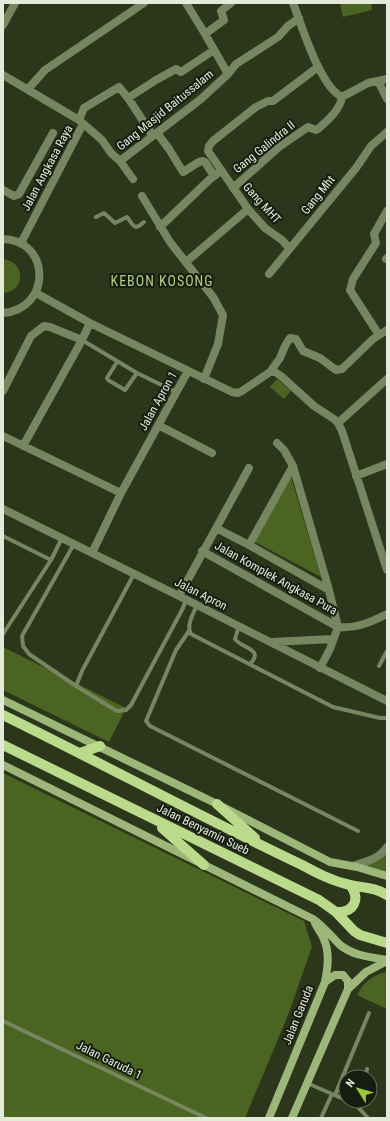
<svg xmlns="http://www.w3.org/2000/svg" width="390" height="1121" font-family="'Roboto Condensed',sans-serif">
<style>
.green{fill:#4c6421}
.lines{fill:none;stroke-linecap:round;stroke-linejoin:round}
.service{stroke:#768661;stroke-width:4}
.minor{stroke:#768661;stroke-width:8}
.tertiary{stroke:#768661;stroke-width:8}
.secondary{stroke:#9db67a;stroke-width:8}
.primary{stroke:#bbdb8c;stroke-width:10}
.labels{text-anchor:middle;stroke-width:4;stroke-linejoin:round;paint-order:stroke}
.street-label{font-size:12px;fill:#e3ead9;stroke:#171c10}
.quarter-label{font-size:14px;letter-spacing:1px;fill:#b1ce87;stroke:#171c10}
</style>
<rect width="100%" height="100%" fill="#2b361b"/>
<!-- green -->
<path class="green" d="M340 3H371L372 10 343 17Z
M3 259C26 262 26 291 3 293Z
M277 379 291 391 284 399 270 387Z
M290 474 321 577 253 541Z
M3 647 126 708 109 742 3 690Z
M3 773 304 921 312 947 288 1015 245 1118H3Z
M387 847V876L352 866Z
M387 972V1009L357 995C364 982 372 975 387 972Z"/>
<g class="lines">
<!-- service -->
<path class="service" d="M96 217 104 213 115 223 127 217C134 226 134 231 144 222
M82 340 137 373 125 390 108 380 107 378 117 362
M137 373 176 392
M3 536 51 560
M74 544 22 636 23 646 29 654 76 686
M134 574 82 671 76 686 117 711 126 710 131 705 183 608 186 600
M197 605C193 614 186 626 191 634L333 707 380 718H387
M239 626 235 639C241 648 265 649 250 664
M189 631 176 650 146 721 150 726 358 831
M3 634 51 560 62 538
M379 666 387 651
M3 1021 206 1118
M365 1077 367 1069
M307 1083 346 1100
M335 1095 369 1013
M348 1101 356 1105 368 1118
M321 1118 332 1094"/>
<!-- minor -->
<path class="minor" d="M186 3 205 34
M293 3C302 26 320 87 342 97L368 83 387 79
M3 25 15 3
M228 74 205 34 224 20 221 11 231 3
M3 75 79 120 102 140 111 153 120 161 133 179
M378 81 387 99
M28 89 45 70 144 3
M128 98 156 80 176 69 181 72 214 50
M79 120 84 108 119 87 128 98 153 136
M157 133 169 149 183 172 199 162 203 161 205 162 214 176
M120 161 201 99 228 74 236 64 278 37 288 26 299 18
M233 188 279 147 308 127 316 130 318 129C328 120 340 110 342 97
M3 190 14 196 19 194 53 133
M142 196 170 242 213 297 223 315 218 344 204 379
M160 227 209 180 218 173
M21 243 83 124
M289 248 282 240 265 228 248 209 208 151 209 146 213 141 256 107 268 101H273L318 67
M386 259 387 258
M186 262 248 209
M269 274 356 168 371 146 387 132
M36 293 90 323 232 392 238 393 242 391 270 372H275L281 376 314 406 334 419 338 423 342 431 387 570
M379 335 350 290 353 279 376 243 374 234 387 211
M270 372 280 358 285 346 290 338 296 339 303 351 320 358 336 370 342 369 373 339 387 330
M3 391 31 336 44 326 50 327 82 340
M338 423 387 379
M158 425 212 453
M3 436 121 493
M277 443 284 450 293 466 329 590 338 627 330 649 320 668
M23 446 82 340 90 323
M356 476 387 464
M3 509 175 594 387 701
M216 528 249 545 329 590
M249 545 293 466
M202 551 338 627C356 629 371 622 387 614
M92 553 121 493 188 371
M179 596 249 468
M272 642 333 639"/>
<!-- tertiary -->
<path class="tertiary" d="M3 239C51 240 52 309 3 313
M352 866C366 862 379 859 387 847"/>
<!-- secondary -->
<path class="secondary" d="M3 700 217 804 330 862 357 867 387 876
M3 765 313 919C323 926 331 936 340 945 354 956 370 957 387 960
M325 982 335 975H343L348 981V989
M269 1118 325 982C328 966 330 952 323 937 321 932 317 928 315 923
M292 1118 348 989 366 972 387 961"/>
<!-- primary -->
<path class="primary" d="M3 715C103 764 201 817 302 865 317 873 332 881 350 885 363 888 375 887 387 895
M3 745 319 900 336 912 354 931 360 935 387 943
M80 753 100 746
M217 804 255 838
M162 828 204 865
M336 912C354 913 361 899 350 885"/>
</g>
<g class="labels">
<!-- street labels -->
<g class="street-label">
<text transform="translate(165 110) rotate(-39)" y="4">Gang Masjid Baitussalam</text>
<text transform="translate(264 147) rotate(-39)" y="4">Gang Galindra II</text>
<text transform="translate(47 168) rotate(-62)" y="4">Jalan Angkasa Raya</text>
<text transform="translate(318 195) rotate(-51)" y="4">Gang Mht</text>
<text transform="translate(262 203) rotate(48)" y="4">Gang MHT</text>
<text transform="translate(158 401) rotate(-61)" y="4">Jalan Apron 1</text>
<text transform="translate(276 578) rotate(29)" y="4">Jalan Komplek Angkasa Pura</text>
<text transform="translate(201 594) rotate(27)" y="4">Jalan Apron</text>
<text transform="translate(203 829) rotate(26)" y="4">Jalan Benyamin Sueb</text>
<text transform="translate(298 1015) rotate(-68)" y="4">Jalan Garuda</text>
<text transform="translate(109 1060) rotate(26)" y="4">Jalan Garuda 1</text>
</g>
<!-- quarter labels -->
<g class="quarter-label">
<text x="162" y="286">KEBON KOSONG</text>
</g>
</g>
<!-- border -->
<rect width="390" height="1121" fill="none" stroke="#e3ead9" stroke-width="8"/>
<!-- north arrow -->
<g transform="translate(358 1089) rotate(307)"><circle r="19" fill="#171c10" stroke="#696e60"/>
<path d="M0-3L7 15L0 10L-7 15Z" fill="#99cb36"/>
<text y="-6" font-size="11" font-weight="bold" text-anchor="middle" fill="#e3ead9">N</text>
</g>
</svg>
